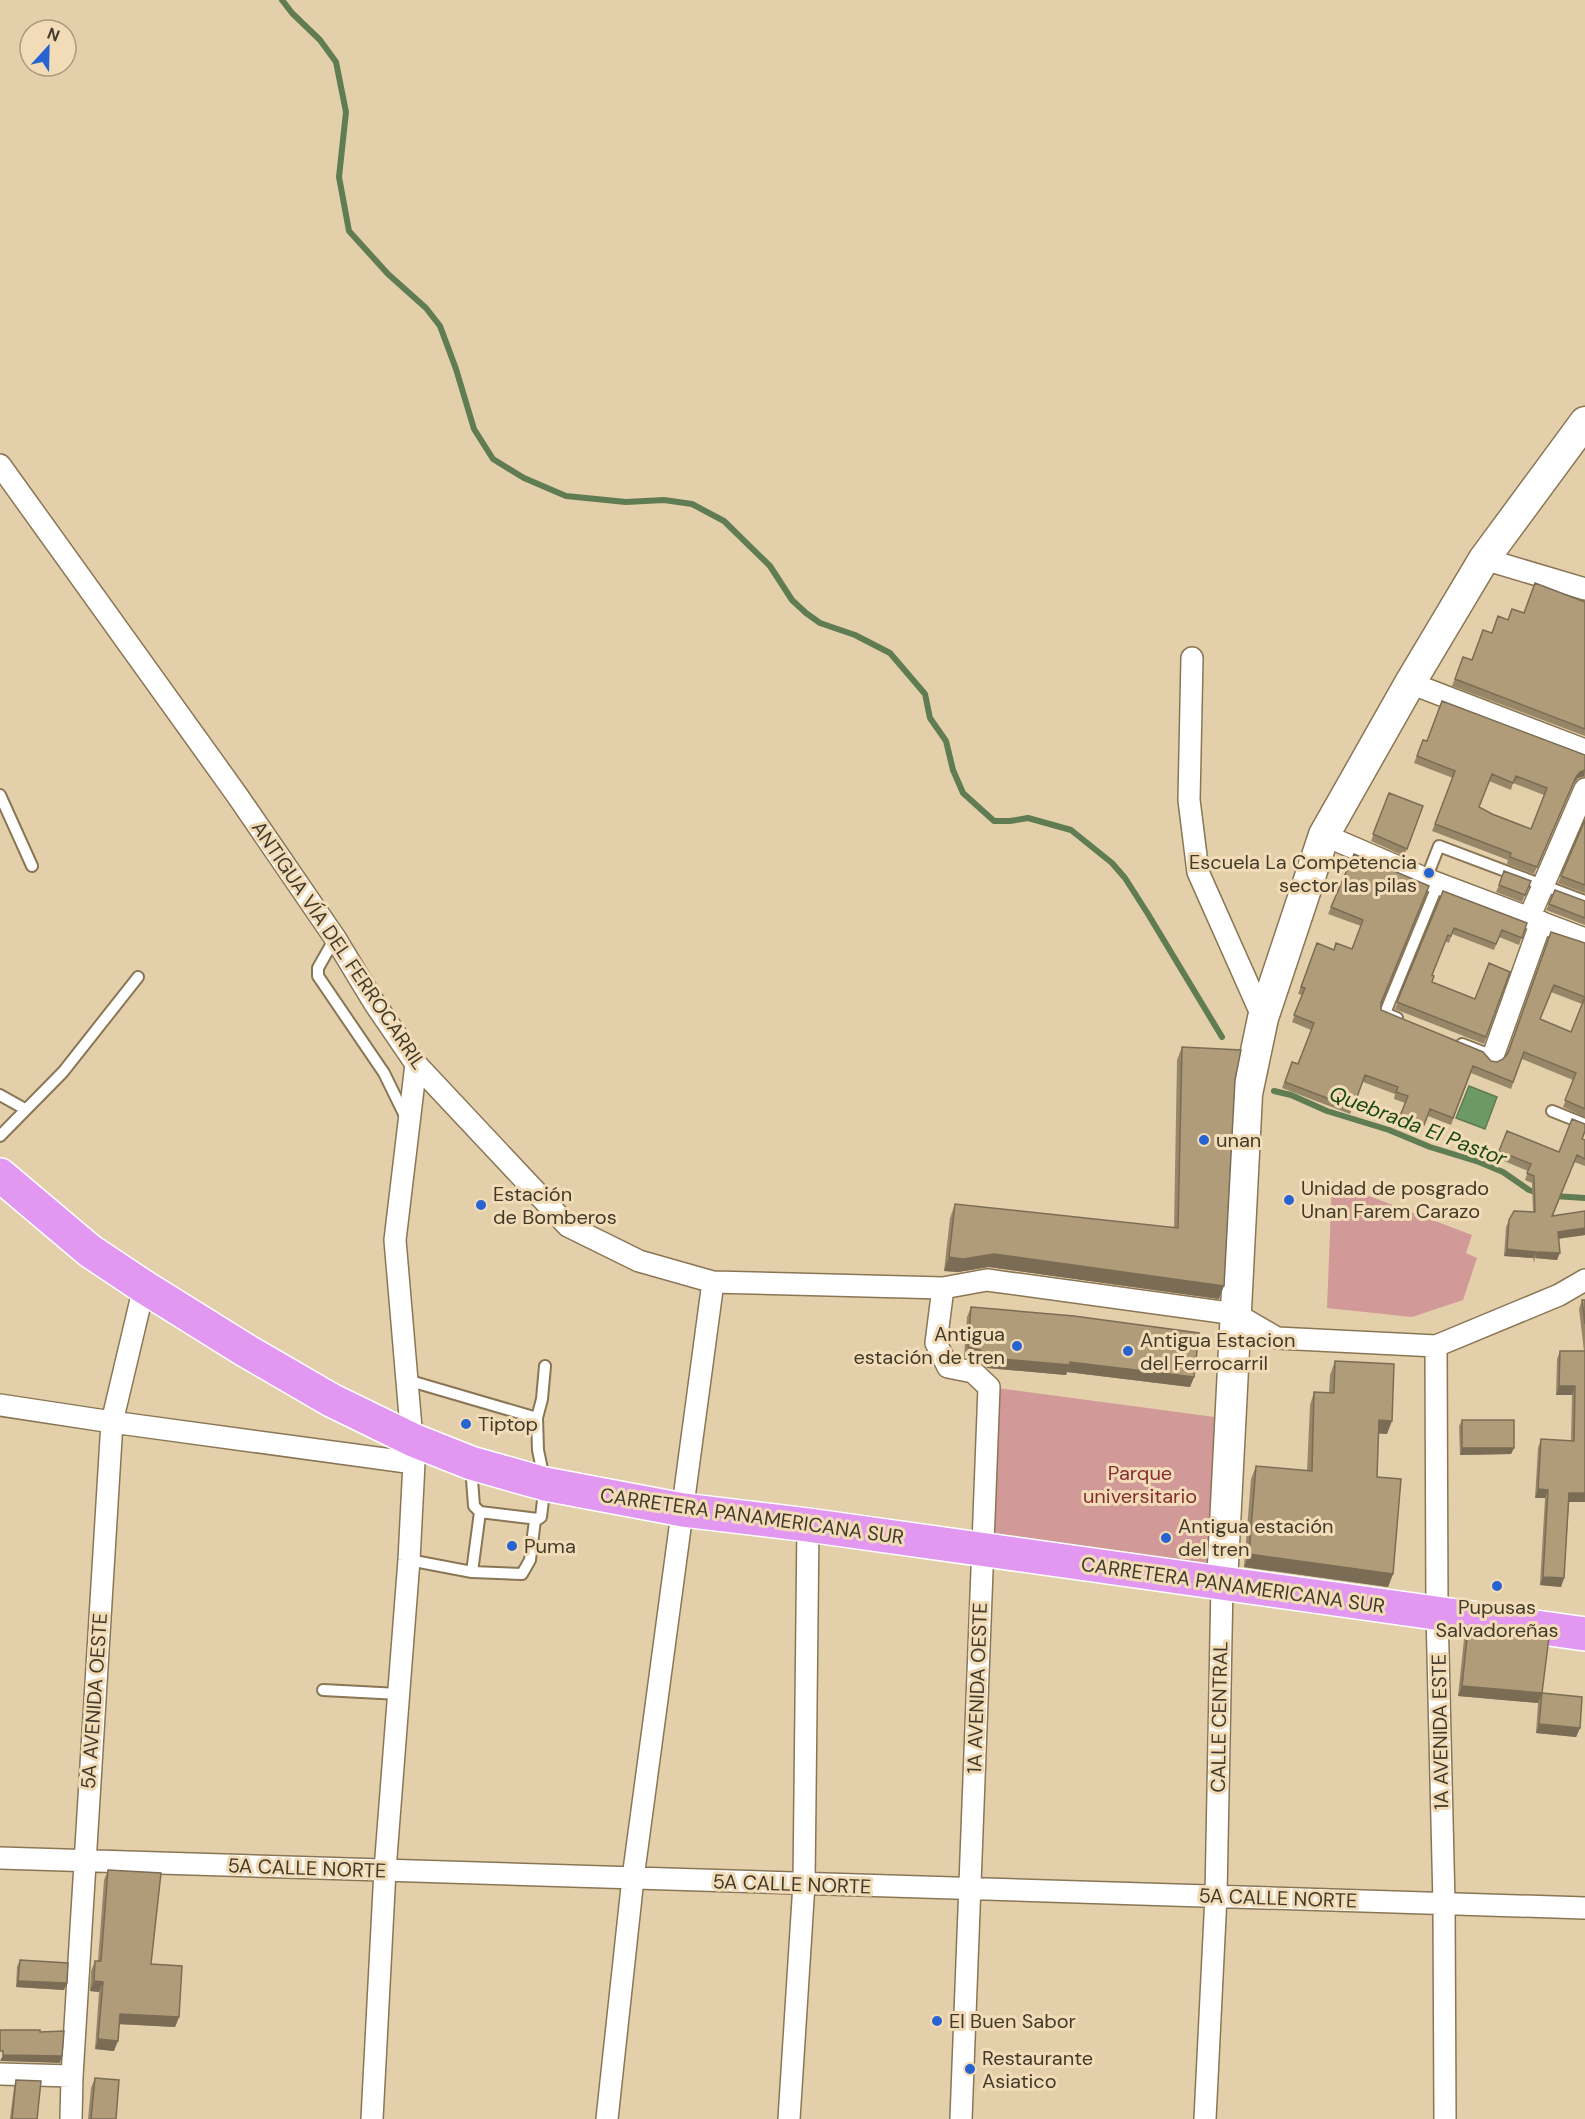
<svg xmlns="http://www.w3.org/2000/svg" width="1585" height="2119" font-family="'DM Sans',sans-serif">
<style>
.green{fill:#d19997}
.water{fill:#6c9964;stroke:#5f7c53;stroke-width:1.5}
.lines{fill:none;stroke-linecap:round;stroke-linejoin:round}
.stream{stroke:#5f7c53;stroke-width:6}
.service-casing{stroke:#8a7655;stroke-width:14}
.minor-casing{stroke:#8a7655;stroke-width:24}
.secondary-casing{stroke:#8a7655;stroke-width:33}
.trunk-casing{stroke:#fff;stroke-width:36}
.service{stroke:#fff;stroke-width:10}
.minor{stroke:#fff;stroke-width:21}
.secondary{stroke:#fff;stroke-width:30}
.trunk{stroke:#e298f0;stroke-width:33}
.wall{fill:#978668;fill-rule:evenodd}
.shaded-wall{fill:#7b6d55}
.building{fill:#b09c79;stroke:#7b6d55;stroke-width:1.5;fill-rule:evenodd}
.poi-dot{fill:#2764d1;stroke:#f2dcb8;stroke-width:2}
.labels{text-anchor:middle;stroke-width:6;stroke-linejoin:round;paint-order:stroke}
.poi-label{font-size:20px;fill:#423a2b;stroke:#f2dcb8;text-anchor:start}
.street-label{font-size:20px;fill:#423a2b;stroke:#f2dcb8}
.park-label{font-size:20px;fill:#872d32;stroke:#f2dcb8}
.water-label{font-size:21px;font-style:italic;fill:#194811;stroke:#f2dcb8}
</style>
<rect width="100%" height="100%" fill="#e4cfab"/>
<!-- green -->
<path class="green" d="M1332 1182 1472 1235 1466 1253 1477 1258 1463 1300 1412 1317 1327 1308Z
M997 1388 1222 1418 1212 1575 993 1539Z"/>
<!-- water -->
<path class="water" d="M1469 1086 1497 1097 1485 1129 1456 1118Z"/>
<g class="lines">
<!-- stream -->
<path class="stream" d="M282 0 292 13 320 40 336 62 346 112 339 177 349 231 388 274 426 308 440 326 456 369 474 429 493 459 524 478 566 496 626 502 664 500 692 504 724 521 770 566 792 600 806 613 820 623 855 635 890 653 925 694 930 718 946 741 953 770 963 793 994 821H1010L1028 818 1071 830 1112 863 1125 878 1148 914 1222 1037
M1274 1091 1291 1095 1327 1111 1389 1130 1430 1147 1479 1162 1503 1172 1529 1190 1538 1193
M1554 1196 1585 1198"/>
<defs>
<path id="service" d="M0 795 32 866
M1426 879 1439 846 1585 901
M335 938 318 968V976L384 1073 407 1120
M1397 1018 1385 1013 1438 884
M1462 1044 1493 1056
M0 1095 25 1109
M1552 1111 1585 1124
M0 1136 63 1072 138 977
M407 1380 537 1418 542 1399 545 1366
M471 1466 474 1506 480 1512 538 1519 541 1517 545 1484 538 1450 537 1418
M409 1560 472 1572 522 1574 530 1560 535 1520
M472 1572 480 1512
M323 1690 399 1694"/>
<path id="minor" d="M0 465 237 795 335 938 375 1004 416 1064 568 1226 639 1261 713 1282 943 1288 987 1280 1236 1314 1277 1338 1436 1346 1559 1295 1585 1280
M1484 559 1585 589
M1192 658 1189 800 1198 872 1263 1018
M1410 683 1585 750
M1324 835 1426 879 1585 939
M1529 918 1585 789
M1493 1056 1541 922
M943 1288 936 1343 948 1367 973 1372 989 1387 961 2119
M1436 1346 1437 1612 1444 1903 1445 2119
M0 1405 112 1422 414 1463
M0 1858 1585 1908
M0 2074 72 2076
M71 2119 72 2076 112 1422 144 1287
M372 2119 385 1870 409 1560 414 1463 395 1240 416 1064
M607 2119 633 1878 713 1282
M789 2119 804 1884 808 1525
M1205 2119 1216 1896 1222 1584"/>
<path id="secondary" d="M1222 1584 1247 1094 1263 1018 1324 835 1410 683 1484 559 1585 422"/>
<path id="trunk" d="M0 1175 90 1251 144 1287 245 1350 331 1400 413 1440 471 1463 545 1484 683 1510 808 1525 1585 1634"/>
</defs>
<!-- service casing -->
<use href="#service" class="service-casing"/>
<!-- minor casing -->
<use href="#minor" class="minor-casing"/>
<!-- secondary casing -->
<use href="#secondary" class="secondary-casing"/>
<!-- trunk casing -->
<use href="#trunk" class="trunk-casing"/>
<!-- service -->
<use href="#service" class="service"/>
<!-- minor -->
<use href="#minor" class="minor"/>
<!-- secondary -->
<use href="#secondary" class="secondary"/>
<!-- trunk -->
<use href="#trunk" class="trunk"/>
</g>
<!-- wall -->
<path class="wall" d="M1585 602V736L1452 686 1463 657 1472 660 1492 633 1508 620 1524 613Z
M1423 740 1427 741 1585 755V777L1578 778 1573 784 1534 874 1507 864 1508 860 1432 831 1453 778 1414 763ZM1489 781 1511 790 1513 783 1544 795 1531 829 1492 814 1479 807Z
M1389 793 1423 806 1404 856 1371 841Z
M1585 820V893L1558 883Z
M1354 854 1381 1010 1491 1061 1497 1062 1503 1059 1507 1054 1551 932 1585 943V1117L1563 1107 1573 1080 1522 1059 1511 1089 1471 1073 1451 1125 1428 1116 1421 1132 1398 1123 1405 1103 1394 1099 1395 1094 1363 1082 1350 1114 1282 1088 1292 1062 1298 1064 1311 1030 1292 1022 1302 995 1298 994 1317 943 1334 950 1352 949 1361 926 1328 914ZM1551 992 1582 1004 1571 1032 1540 1019Z
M1531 881 1522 902 1496 892 1499 885Z
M1443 891 1527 923 1519 945 1499 937 1494 950 1452 934 1449 943 1445 941 1432 975V982L1475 999 1510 972 1484 1044 1395 1009Z
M1585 901V925L1546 910 1549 904Z
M1182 1047 1235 1080 1219 1299 989 1267 958 1272 944 1271 950 1218 955 1204 1174 1228 1177 1060Z
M1507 1131 1559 1152 1582 1139 1585 1140V1166L1574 1162 1553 1216 1585 1211V1235L1558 1239 1557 1260 1535 1258 1534 1263 1533 1258 1504 1256 1506 1227 1509 1220 1533 1212 1532 1183 1525 1180 1528 1171 1497 1158Z
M1582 1300H1585V1502H1569L1564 1578 1561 1587 1540 1585 1545 1498H1535L1538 1448 1541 1439 1571 1441 1572 1395H1556L1557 1359 1560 1351H1584L1579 1309Z
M971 1307 1194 1377 1190 1387 1067 1372 1066 1375 987 1368 976 1360 964 1357 967 1317Z
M1335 1361 1387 1434 1378 1433 1377 1477 1393 1574 1388 1587 1244 1567 1251 1479 1256 1466 1307 1471 1310 1405 1314 1392H1329L1330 1375Z
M1462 1420 1514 1448 1511 1454 1460 1455 1459 1426Z
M1468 1629 1580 1728 1576 1737 1536 1733 1538 1703 1458 1696 1464 1639Z
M108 1870 151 1964 179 2017 175 2027 119 2024 114 2051 95 2049 99 1992 90 1991 91 1971 95 1961H98L104 1880Z
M20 1960 64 1990 16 1987 17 1967Z
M95 2078 116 2119H88L91 2088Z
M16 2080 37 2119H10L14 2087Z"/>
<!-- shaded-wall -->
<path class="shaded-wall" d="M1585 770 1584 776 1578 778 1573 784 1534 874 1576 777 1580 772Z
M1585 1228V1235L1555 1239 1558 1232Z
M1507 1249 1536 1252 1533 1258 1504 1256Z
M1538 1252 1560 1253 1557 1260 1535 1258Z
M994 1254 1224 1286 1219 1299 989 1267 958 1272 944 1271 949 1257Z
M991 1358 1070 1362 1194 1377 1190 1387 1067 1372 1066 1375 987 1368Z
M1559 1386H1575L1572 1395H1556Z
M1379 1420 1392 1421 1387 1434 1374 1433Z
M1462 1448H1514L1511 1454 1460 1455Z
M1538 1489 1548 1490 1545 1498H1535Z
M1569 1493H1585V1502H1566Z
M1249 1554 1393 1574 1388 1587 1244 1567Z
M1543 1577 1564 1578 1561 1587 1540 1585Z
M1462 1686 1542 1693 1538 1703 1458 1696Z
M1539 1724 1580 1728 1576 1737 1536 1733Z
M18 1981 67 1983 64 1990 16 1987Z
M94 1981 103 1982 99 1992 90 1991Z
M120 2014 179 2017 175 2027 117 2024Z
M98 2039 118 2041 114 2051 95 2049Z
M3 2055 62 2056 60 2063 0 2061Z"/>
<!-- building -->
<path class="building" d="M1535 583 1585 602V729L1455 679 1463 657 1472 660 1483 630 1492 633 1498 616 1508 620 1512 609 1524 613Z
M1442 701 1585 755V770L1580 772 1576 777 1537 867 1510 857 1511 853 1435 824 1455 771 1417 756 1423 740 1427 741ZM1492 774 1513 783 1516 776 1547 788 1531 829 1492 814 1479 807Z
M1389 793 1423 806 1407 849 1373 834Z
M1585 820V885L1561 876Z
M1354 854 1429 886 1381 1003V1010L1483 1052 1491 1061 1497 1062 1503 1059 1508 1053 1551 932 1585 943V1109L1565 1100 1576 1073 1524 1052 1513 1082 1473 1066 1453 1118 1430 1109 1424 1125 1400 1116 1408 1096 1396 1092 1398 1087 1365 1075 1353 1108 1285 1082 1292 1062 1298 1064 1314 1023 1294 1015 1305 988 1301 987 1317 943 1334 950 1336 943 1352 949 1363 920 1331 907ZM1554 985 1585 997 1571 1032 1540 1019Z
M1504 871 1531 881 1525 895 1499 885Z
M1555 890 1585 901V918L1549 904Z
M1443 891 1527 923 1522 938 1502 930 1496 944 1454 928 1451 936 1448 935 1432 975 1434 976 1432 982 1475 999 1489 963 1510 972 1486 1037 1397 1002Z
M1182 1047 1241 1050 1235 1080 1224 1286 994 1254 963 1259 949 1257 955 1204 1178 1228Z
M1572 1119 1585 1124V1131L1582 1139 1585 1140V1159L1577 1155 1552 1216 1585 1211V1228L1558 1232 1560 1253 1538 1252 1536 1256V1252L1507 1249 1509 1220 1514 1211 1535 1212 1534 1176 1527 1173 1531 1164 1499 1151 1507 1131 1559 1152Z
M1582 1300H1585V1324Z
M971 1307 1074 1316 1199 1333 1194 1377 1070 1362V1365L991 1358 980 1350 968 1347Z
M1560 1351H1585V1493H1569L1564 1578 1543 1577 1548 1490 1538 1489 1541 1439 1574 1441 1575 1386H1559Z
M1335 1361 1394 1364 1392 1421 1379 1420 1377 1477 1401 1479 1393 1574 1249 1554 1256 1466 1312 1471 1314 1392 1334 1393Z
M1462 1420H1514V1448H1462Z
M1468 1629 1549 1637 1542 1693 1462 1686Z
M1542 1693 1582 1697 1580 1728 1539 1724Z
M108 1870 161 1873 151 1964 182 1966 179 2017 120 2014 118 2041 98 2039 103 1982 94 1981 95 1961H101Z
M20 1960 68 1963 67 1983 18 1981Z
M0 2030H40V2032L64 2031 62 2056 3 2055V2051H0Z
M95 2078 119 2080 116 2119H91Z
M16 2080 41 2081 37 2119H12Z"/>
<!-- markers -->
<g class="poi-dot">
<circle cx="1429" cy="873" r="6"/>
<circle cx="1204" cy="1140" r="6"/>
<circle cx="1289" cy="1200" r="6"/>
<circle cx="481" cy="1205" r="6"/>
<circle cx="1017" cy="1346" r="6"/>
<circle cx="1128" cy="1351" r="6"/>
<circle cx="466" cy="1424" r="6"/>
<circle cx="1166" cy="1538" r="6"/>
<circle cx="512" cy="1546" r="6"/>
<circle cx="1497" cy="1586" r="6"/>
<circle cx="937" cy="2021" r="6"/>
<circle cx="970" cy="2069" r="6"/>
</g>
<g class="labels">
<!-- poi labels -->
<g class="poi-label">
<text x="1417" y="869" text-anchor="end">Escuela La Competencia<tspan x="1417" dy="23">sector las pilas</tspan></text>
<text x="1216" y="1147">unan</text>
<text x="1301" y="1195">Unidad de posgrado<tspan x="1301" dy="23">Unan Farem Carazo</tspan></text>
<text x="493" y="1201">Estación<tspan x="493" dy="23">de Bomberos</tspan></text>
<text x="1005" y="1341" text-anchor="end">Antigua<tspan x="1005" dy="23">estación de tren</tspan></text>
<text x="1140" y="1347">Antigua Estacion<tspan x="1140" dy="23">del Ferrocarril</tspan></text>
<text x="478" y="1431">Tiptop</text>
<text x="1178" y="1533">Antigua estación<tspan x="1178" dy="23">del tren</tspan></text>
<text x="524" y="1553">Puma</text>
<text x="1497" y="1614" text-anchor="middle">Pupusas<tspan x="1497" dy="23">Salvadoreñas</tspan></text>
<text x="949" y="2028">El Buen Sabor</text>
<text x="982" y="2065">Restaurante<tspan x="982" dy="23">Asiatico</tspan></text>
</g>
<!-- street labels -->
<g class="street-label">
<text transform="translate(339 945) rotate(56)" y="7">ANTIGUA VÍA DEL FERROCARRIL</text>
<text transform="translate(752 1516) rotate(8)" y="7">CARRETERA PANAMERICANA SUR</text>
<text transform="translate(1233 1585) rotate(8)" y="7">CARRETERA PANAMERICANA SUR</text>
<text transform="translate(977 1688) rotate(-88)" y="7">1A AVENIDA OESTE</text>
<text transform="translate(94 1701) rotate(-86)" y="7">5A AVENIDA OESTE</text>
<text transform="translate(1219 1717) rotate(-89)" y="7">CALLE CENTRAL</text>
<text transform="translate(1440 1732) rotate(-91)" y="7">1A AVENIDA ESTE</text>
<text transform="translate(307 1868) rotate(2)" y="7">5A CALLE NORTE</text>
<text transform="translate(792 1884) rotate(2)" y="7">5A CALLE NORTE</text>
<text transform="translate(1278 1898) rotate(2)" y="7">5A CALLE NORTE</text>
</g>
<!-- park labels -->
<g class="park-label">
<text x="1140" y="1480">Parque<tspan x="1140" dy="23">universitario</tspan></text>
</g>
<!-- water labels -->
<g class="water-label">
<text transform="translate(1418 1126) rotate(21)" y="7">Quebrada El Pastor</text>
</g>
</g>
<!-- north arrow -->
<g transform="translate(48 48) rotate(22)"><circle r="28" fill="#f2dcb8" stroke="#ac9b80" stroke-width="1.5"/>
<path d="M0-4.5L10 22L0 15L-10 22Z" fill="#2764d1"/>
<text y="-9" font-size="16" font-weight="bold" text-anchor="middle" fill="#423a2b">N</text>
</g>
</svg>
